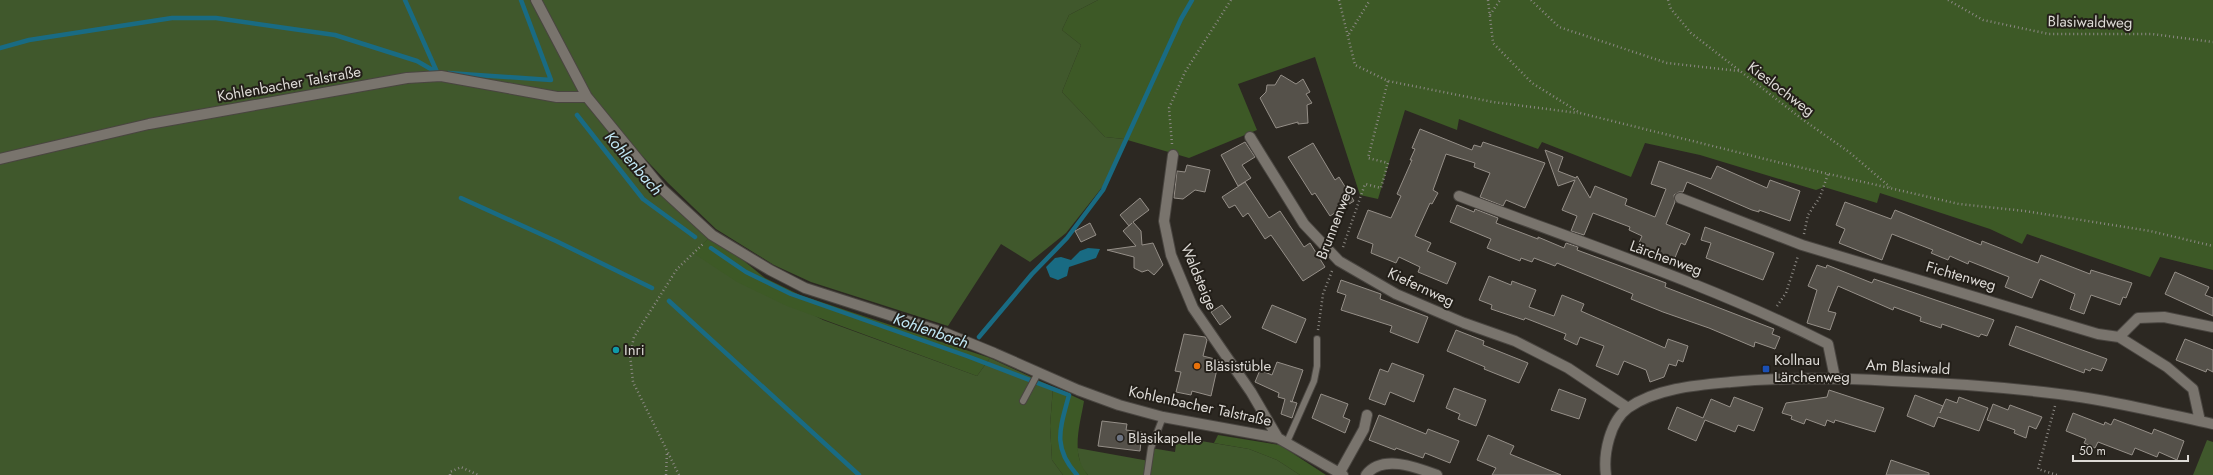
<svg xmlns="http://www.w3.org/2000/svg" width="2213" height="475" font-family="Jost,sans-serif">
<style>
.green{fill:#40582c}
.forest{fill:#3d5926}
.water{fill:#196b83}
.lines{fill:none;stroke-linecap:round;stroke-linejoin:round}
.stream{stroke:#196b83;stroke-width:4.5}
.building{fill:#55514a;stroke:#958f88}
.service-casing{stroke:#494540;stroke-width:8}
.minor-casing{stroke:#494540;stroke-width:12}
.path{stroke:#8b8883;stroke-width:2.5;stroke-dasharray:1 3;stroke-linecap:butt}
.service{stroke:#79746d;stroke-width:6}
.minor{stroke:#79746d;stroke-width:10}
.culture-dot{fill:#0f9aa8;stroke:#231f19;stroke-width:1.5}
.food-dot{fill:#e8710a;stroke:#231f19;stroke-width:1.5}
.transit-dot{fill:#1a4fb4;stroke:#231f19;stroke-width:1.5}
.worship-dot{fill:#6b7280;stroke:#231f19;stroke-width:1.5}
.labels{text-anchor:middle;stroke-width:4;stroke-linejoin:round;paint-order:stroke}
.street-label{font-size:15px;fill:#dddad6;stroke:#231f19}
.poi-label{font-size:15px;fill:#dddad6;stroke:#231f19;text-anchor:start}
.water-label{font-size:16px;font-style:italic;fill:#c1e8f6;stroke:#231f19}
</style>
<rect width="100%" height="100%" fill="#2c2822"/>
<!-- green -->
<path class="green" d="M0 0H1098L1069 15 1062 30 1081 45 1062 92 1105 137 1124 139 1111 176 1066 233 1030 262 1001 244 948 326 811 282 774 265 716 229 668 183 592 103 662 189 712 235 694 253 823 320 977 376 990 358 1053 387 1050 426 1052 460 1063 475H0Z
M1177 437 1249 449 1277 460 1300 475H1088L1081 467 1077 448 1149 461 1151 448 1175 452Z
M2207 440 2213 442V475H2193Z"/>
<!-- forest -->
<path class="forest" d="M1098 0H2213V270L2160 257 2150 277 2027 234 2022 244 1990 229 1880 193 1877 203 1824 187 1816 190 1700 155 1645 143 1631 177 1542 142 1538 149 1459 119 1457 130 1405 110 1378 199 1360 195 1315 57 1238 84 1257 130 1189 158 1124 139 1105 137 1062 92 1081 45 1062 30 1069 15Z
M712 235 765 278 800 295 990 358 977 376 787 306 737 282 693 253Z
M1053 387 1084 401C1080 425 1070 455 1088 475H1063L1052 460 1050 426Z
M1218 435 1280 445 1326 475H1300L1277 460 1249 449 1214 443Z"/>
<!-- water -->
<path class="water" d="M1088 248 1100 249 1096 258 1069 267 1067 276 1058 280 1050 277 1046 267 1055 258 1061 257 1071 260 1080 251Z"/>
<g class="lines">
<!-- stream -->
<path class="stream" d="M405 0 437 72
M0 48 29 40 172 18H216L335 35 417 61 436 72
M448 73 551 80 521 0
M577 115 643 199 695 237
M461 198 556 241 652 288
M711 248 746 272 791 294 967 356 1069 395C1060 429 1052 447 1077 475
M669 301 859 475
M979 337 1032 274 1067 238 1103 190 1181 19 1192 0"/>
</g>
<!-- building -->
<path class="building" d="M1281 75 1296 84 1303 79 1310 92 1306 94 1312 103 1307 105 1308 123 1298 124V122L1276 128 1260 98 1266 92 1267 85H1275Z
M1420 129 1472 150 1474 145 1481 147 1483 142 1545 163 1525 208 1506 200 1503 206 1480 197 1490 173 1474 167 1475 163 1446 154 1433 190 1438 193 1432 204 1430 203 1415 236 1431 243 1427 251 1456 263 1447 284 1418 272 1420 267 1399 257 1396 263 1371 253 1373 244 1357 238 1368 210 1391 218 1401 196 1397 194 1412 160H1410L1415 149 1412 148Z
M1245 142 1255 157 1242 165 1251 178 1238 186 1221 155Z
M1313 143 1335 180 1339 177 1354 201 1330 216 1315 193 1312 195 1288 157Z
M1545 150 1563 157 1558 171 1576 178 1577 176 1590 198 1595 186 1627 199 1625 205 1655 217 1666 189 1651 184 1659 161 1711 179 1717 166 1767 188 1770 180 1800 191 1790 221 1759 210V212L1752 210 1687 182 1683 192H1679L1674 195 1675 202 1666 224 1690 234 1685 245 1681 243 1674 260 1638 245 1642 236 1629 230 1630 227 1593 213 1584 235 1571 231 1577 216 1562 210 1575 180 1558 186Z
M1187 165 1210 170 1205 192 1195 190 1183 199 1174 198 1177 171 1185 172Z
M1245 182 1269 218 1280 211 1304 247 1310 243 1325 267 1303 281 1271 235 1265 239 1248 213 1243 217 1235 205 1229 208 1222 197Z
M1140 198 1149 210 1133 222 1141 231 1142 245 1153 243 1163 265 1154 275 1148 270 1142 272 1134 268V257L1107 250 1136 246 1123 231 1132 223 1129 226 1120 215Z
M1845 202 1891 219 1895 210 1981 245 1982 241 2038 263 2041 255 2090 274 2091 270 2132 283 2126 298 2123 297 2120 305 2091 295 2084 314 2070 309 2075 294 2040 279 2032 298 2005 287 2009 277 1969 261 1968 264 1950 256 1948 260 1931 253 1933 250 1892 234 1882 260 1839 243 1845 229 1836 225Z
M1457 205 1474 212 1475 209 1498 218 1496 223 1538 239V237L1564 248 1566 243 1578 247 1577 250 1666 283 1665 287 1774 329 1772 334 1780 337 1775 349 1755 342 1754 347 1709 328 1663 312 1631 299 1633 294 1557 263 1555 266 1534 258 1532 262 1521 258 1520 261 1487 248 1491 239 1450 222Z
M1090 223 1096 235 1081 242 1075 231Z
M1705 227 1774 253 1763 280 1706 258 1711 243 1701 240Z
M1817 265 1826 268 1827 265 1872 283 1874 279 1994 320 1987 336 1981 334 1979 337 1942 324 1941 328 1920 321 1921 317 1894 307 1893 310 1838 286 1828 311 1836 313 1830 330 1807 323 1817 290 1808 286Z
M2175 272 2209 287 2205 295 2213 298V316L2165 294Z
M1489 276 1511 285 1512 281 1536 290 1529 307 1554 316 1562 295 1584 304 1581 311 1665 348 1668 339 1688 346 1683 362 1678 360 1676 366 1669 364 1664 377 1650 382 1646 370 1624 361 1618 375 1596 366 1604 346 1580 337 1577 345 1564 339 1566 334 1525 318 1524 320 1491 309 1492 305 1479 300Z
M1341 280 1381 294 1380 299 1428 317 1418 343 1390 332 1392 326 1341 310 1346 295 1337 292Z
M1222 305 1231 317 1220 325 1211 312Z
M1272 305 1306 319 1296 343 1262 328Z
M2016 326 2107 359 2102 371 2092 368 2090 371 2085 369 2084 373 2009 345Z
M1456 330 1484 341 1483 345 1528 363 1519 383 1484 369 1485 367 1447 351Z
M1184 334 1205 337 1207 340 1203 356 1219 360 1211 396 1192 391 1191 395 1176 392 1181 372 1175 371Z
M2185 339 2213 350V372L2207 369 2206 372 2176 360Z
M1277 362 1303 370 1292 402 1290 401 1297 403 1292 418 1281 414 1285 399 1278 397 1279 393 1255 382 1260 370 1272 375Z
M1392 363 1424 375 1414 402 1390 392 1385 405 1369 399 1380 369 1388 372Z
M1454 388 1486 400 1476 426 1458 419 1460 414 1446 408Z
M1559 389 1586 399 1579 419 1551 410Z
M1829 390 1884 408 1875 432 1835 420 1834 423 1827 420 1825 426 1806 419 1804 424 1791 419 1792 416 1782 413 1786 403 1827 397Z
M1321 394 1348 404 1343 417 1350 420 1345 433 1312 418Z
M1915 395 1943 406 1940 413 1946 399 1957 403 1959 397 1988 408 1979 431 1938 417 1934 427 1907 416Z
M1734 397 1763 408 1754 431 1738 425 1735 432 1705 420 1696 441 1668 429 1677 407 1703 418 1711 399 1730 407Z
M1993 404 2008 410 2010 405 2042 417 2036 429 2029 426 2026 438 2014 433 2015 430 1987 420Z
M2073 413 2104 425 2105 422 2111 425 2114 419 2152 434 2154 429 2184 441 2177 460 2159 452 2157 457 2135 448 2132 455 2098 442 2095 448 2084 443 2086 439 2066 431Z
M1379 415 1426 434 1428 429 1459 441 1450 463 1425 453 1423 458 1396 448 1395 450 1369 440Z
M1102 421 1127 424 1126 430 1142 432 1140 451 1098 446Z
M1488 435 1514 446 1510 454 1561 475H1492L1496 468 1477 460Z
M1891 460 1929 473V475H1886Z"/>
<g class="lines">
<defs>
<path id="service" d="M1023 401 1038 373
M1287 442 1314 381 1317 366V339
M1147 475 1151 448 1163 417"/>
<path id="minor" d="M536 0 587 97 662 189 712 235 770 270 805 288 945 333 994 353 1078 390 1119 405 1163 417 1278 438 1343 475
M1250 137 1304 224 1339 261 1396 294 1464 323 1515 341 1568 368 1628 408
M1173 155 1164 221 1171 255 1193 308 1251 392 1278 438
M0 159 149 124 407 78 441 76 557 97H587
M1459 196C1582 243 1709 284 1828 344L1835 378
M1680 198 1802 245 2098 334 2119 337 2167 367 2193 389 2200 421
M2119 337 2138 318 2164 317 2213 327
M1340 472 1364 429 1367 415
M1366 475C1382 454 1416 467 1437 475
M1606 475C1603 454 1610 421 1628 408 1656 388 1698 385 1731 382 1785 377 1838 378 1892 381 1947 383 2003 387 2059 394 2110 400 2162 413 2213 424"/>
</defs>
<!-- service casing -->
<use href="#service" class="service-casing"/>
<!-- minor casing -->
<use href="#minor" class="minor-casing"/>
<!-- path -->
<path class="path" d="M1339 0 1355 65 1388 81 1493 102 1578 113
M1488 0 1493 43 1532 83 1580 113 1781 163 1959 204 2025 211 2150 231 2213 246
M1531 0 1559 27 1667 63 1739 71
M1668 0 1671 9 1691 33 1802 119 1849 152 1890 187
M1948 0 1983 20 2049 34H2152L2213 42
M1490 15 1500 0
M1349 34 1370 0
M1172 144 1169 108 1185 72 1231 0
M1804 234 1808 215 1820 197 1828 174
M1343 247 1365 184 1381 188 1388 163 1368 158 1388 81
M1777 306 1786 293 1798 256
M1318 330 1323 294 1332 271
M2055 406 2038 469 2057 475
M450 475V472L461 467 478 475
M666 475 667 452
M679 475 633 382 630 355 634 337 677 269 704 243"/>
<!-- service -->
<use href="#service" class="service"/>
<!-- minor -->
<use href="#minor" class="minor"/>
</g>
<!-- markers -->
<circle class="culture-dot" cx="616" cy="350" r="4"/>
<circle class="food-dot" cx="1197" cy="366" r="4"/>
<rect class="transit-dot" x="1762" y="365" width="8" height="8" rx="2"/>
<circle class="worship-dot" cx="1120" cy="438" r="4"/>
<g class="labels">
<!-- street labels -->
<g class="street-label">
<text transform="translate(2090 22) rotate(1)" y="5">Blasiwaldweg</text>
<text transform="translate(289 84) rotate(-10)" y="5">Kohlenbacher Talstraße</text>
<text transform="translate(1781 89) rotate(37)" y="5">Kieslochweg</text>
<text transform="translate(1335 222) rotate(-69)" y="5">Brunnenweg</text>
<text transform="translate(1666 258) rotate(20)" y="5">Lärchenweg</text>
<text transform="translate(1961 276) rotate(16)" y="5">Fichtenweg</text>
<text transform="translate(1199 277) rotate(67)" y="5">Waldsteige</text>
<text transform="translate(1421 287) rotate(25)" y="5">Kiefernweg</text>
<text transform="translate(1908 367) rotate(3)" y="5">Am Blasiwald</text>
<text transform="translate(1200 406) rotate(12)" y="5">Kohlenbacher Talstraße</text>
</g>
<!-- poi labels -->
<g class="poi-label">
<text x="624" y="355">Inri</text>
<text x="1774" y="365">Kollnau<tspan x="1774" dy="17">Lärchenweg</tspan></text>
<text x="1205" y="371">Bläsistüble</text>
<text x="1128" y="443">Bläsikapelle</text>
</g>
<!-- water labels -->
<g class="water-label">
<text transform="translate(634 163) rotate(49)" y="6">Kohlenbach</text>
<text transform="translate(931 330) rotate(19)" y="6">Kohlenbach</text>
</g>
</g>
<!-- scale -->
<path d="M2073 455v6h115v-6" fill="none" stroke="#dddad6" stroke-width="2"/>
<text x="2079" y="455" font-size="12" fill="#dddad6" stroke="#231f19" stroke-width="3" paint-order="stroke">50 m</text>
</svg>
